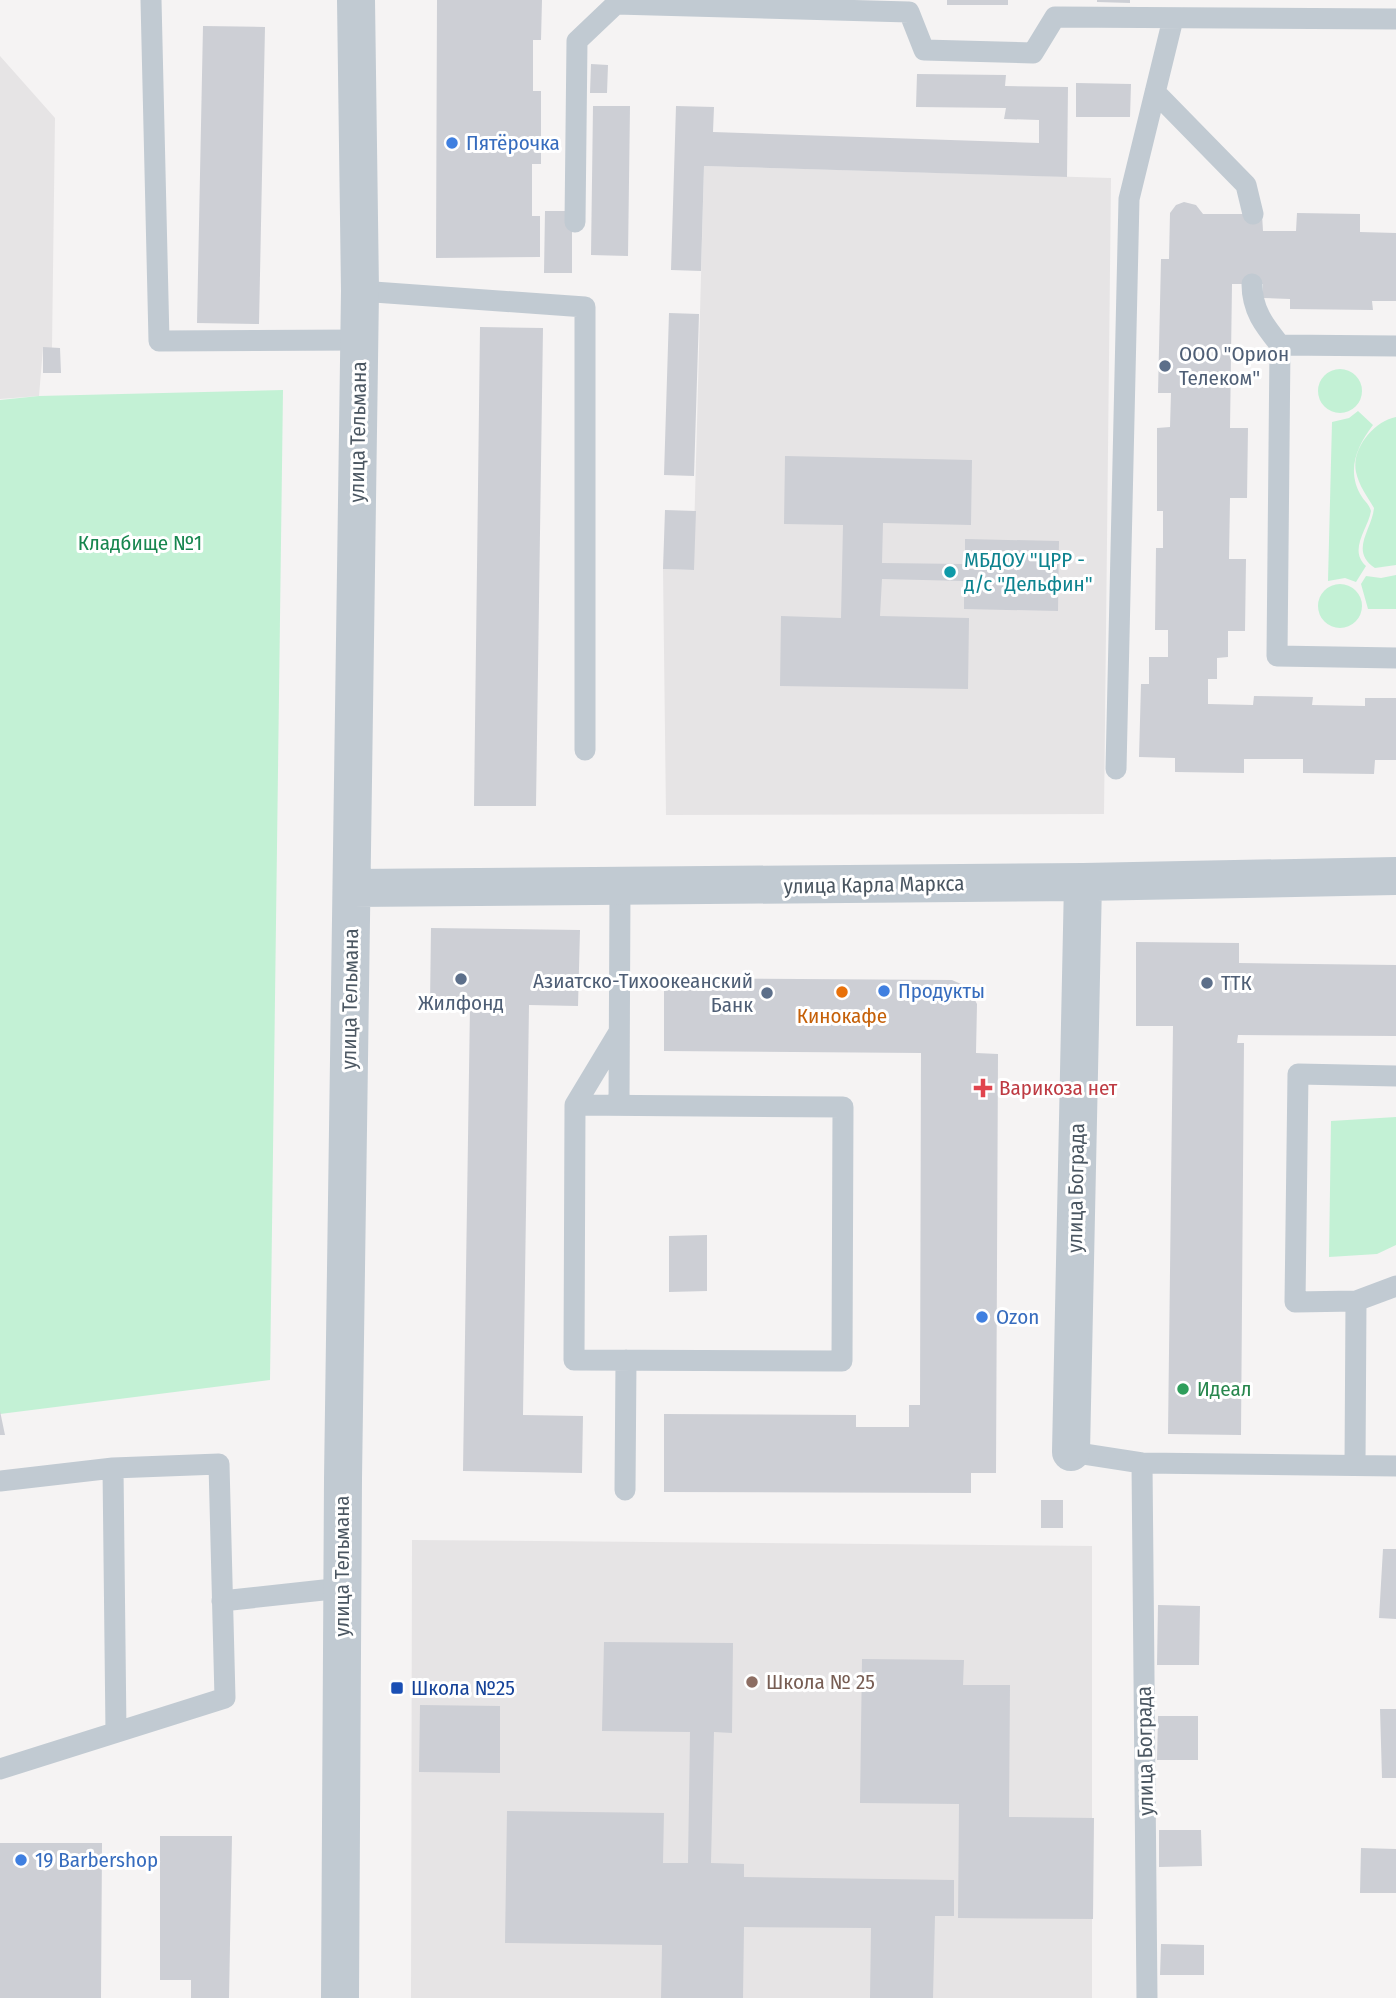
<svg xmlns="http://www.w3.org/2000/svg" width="1396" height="1998" font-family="'Fira Sans Condensed',sans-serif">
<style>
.education{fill:#e6e4e5}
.green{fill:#c3f1d5}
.building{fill:#cdcfd5}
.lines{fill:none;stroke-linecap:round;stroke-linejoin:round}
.service{stroke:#c1cad2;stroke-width:21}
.minor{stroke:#c1cad2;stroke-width:38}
.shop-dot{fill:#3f7fe0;stroke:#fff;stroke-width:2.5}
.service-dot{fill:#5c6f8a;stroke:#fff;stroke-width:2.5}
.culture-dot{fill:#0f9aa8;stroke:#fff;stroke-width:2.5}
.food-dot{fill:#e8710a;stroke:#fff;stroke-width:2.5}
.health-dot{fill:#e0444e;stroke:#fff;stroke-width:2.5}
.leisure-dot{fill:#2e9e5b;stroke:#fff;stroke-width:2.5}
.education-dot{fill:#8d6e63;stroke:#fff;stroke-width:2.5}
.transit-dot{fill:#1a4fb4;stroke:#fff;stroke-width:2.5}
.labels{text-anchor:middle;stroke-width:6;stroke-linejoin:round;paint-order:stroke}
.shop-label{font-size:21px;fill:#366cbe;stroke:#fff;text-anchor:start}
.service-label{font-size:21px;fill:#4e5e75;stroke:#fff;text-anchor:start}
.street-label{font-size:21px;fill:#4a5661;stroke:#fff}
.park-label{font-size:21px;fill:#17864f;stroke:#fff}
.culture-label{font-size:21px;fill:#0d838f;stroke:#fff;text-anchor:start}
.food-label{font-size:21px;fill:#c56008;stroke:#fff}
.health-label{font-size:21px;fill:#be3a42;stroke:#fff;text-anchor:start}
.leisure-label{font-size:21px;fill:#27864d;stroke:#fff;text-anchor:start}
.education-label{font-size:21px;fill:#785e54;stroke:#fff;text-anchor:start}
.transit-label{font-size:21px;fill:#164399;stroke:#fff;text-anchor:start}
</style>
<rect width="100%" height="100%" fill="#f5f3f3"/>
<!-- education -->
<path class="education" d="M0 56 55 118 52 348H43L39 396 0 399Z
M704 166 1111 178 1104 814 666 815 663 569 693 570Z
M412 1540 1092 1546V1998H411Z"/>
<!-- green -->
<path class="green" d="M1318 391a22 22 0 1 1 44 0a22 22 0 1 1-44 0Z
M283 390 270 1380 0 1414V400L39 396Z
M1358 411 1373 425C1356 447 1346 472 1362 497 1366 503 1369 504 1371 511 1368 529 1348 550 1366 566L1356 582 1345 578 1328 581 1332 422 1349 418Z
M1396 417V565L1375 568C1349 551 1372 530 1374 508 1367 496 1359 486 1356 472 1351 449 1374 421 1396 417Z
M1396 575V609H1368L1361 584 1366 576 1381 578Z
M1318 606a22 22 0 1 1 44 0a22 22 0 1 1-44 0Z
M1396 1117V1245L1377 1254 1329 1257 1331 1121Z"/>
<!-- building -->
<path class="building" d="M437 0H542L541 40H533V91H541V164H532V216H540V257L436 258Z
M947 0H1008V5H947Z
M1097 0H1130V3L1097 2Z
M203 26 265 27 259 324 197 323Z
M591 64 608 65 607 93H590Z
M917 74 1006 75 1005 86 1068 87 1067 177 704 166 701 271 671 270 676 106 714 107 713 132 1039 143V120L1004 119 1006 108 916 107Z
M1076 83 1131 84 1130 117H1076Z
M593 106H630L628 256 591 255Z
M1184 202 1196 205 1203 214H1262L1263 231H1296L1297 213 1360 214V232L1396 233V301H1372L1373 310 1290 309V299L1263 298V284H1232L1230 428H1248L1247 498H1230L1229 559H1246L1245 631H1228V657L1217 658V679H1208V704L1253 705 1254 696 1313 697 1312 705 1365 706V698H1396V760H1375L1374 774 1303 773V759H1244V773L1175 772V758L1139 757 1141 684H1149V657H1168V630H1155L1156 548H1163V511H1157V428L1170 427 1171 393H1158L1161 259H1169L1170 213 1176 205Z
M545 211H572V273H544Z
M669 313 699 314 694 476 664 475Z
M480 327 543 328 536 806H474Z
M43 347 60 348 61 373H43Z
M785 456 972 460 971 525 883 523 882 563 965 564V539L1059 541 1058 611 964 609V581L882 579 880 616 969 618 968 689 780 686 781 616 841 618 843 525 784 524Z
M665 510 696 511 694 570 663 569Z
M431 928 580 930 578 1006 529 1005 523 1415 583 1416 582 1473 463 1471 470 1005 430 1004Z
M1136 942 1239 943V963L1396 965V1036L1238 1035 1237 1043H1244L1241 1435 1168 1434 1173 1026H1136Z
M664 978 952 980 968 987 977 1004 976 1053 998 1054 996 1473H971V1493L664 1492V1414L856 1415V1427H909V1405H920L921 1053 664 1051Z
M707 1235V1291L669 1292V1236Z
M0 1411 5 1435H0Z
M1041 1500H1063V1528H1041Z
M1383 1549H1396V1619L1379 1618Z
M1158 1605 1200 1606 1199 1665H1157Z
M604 1642 733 1643 732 1733 714 1732 711 1863 744 1864V1877L954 1880V1916H935L933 1998H870L871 1928 744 1927 743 1998H661L662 1945 505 1943 507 1811 664 1813 663 1863H688L690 1732 602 1731Z
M862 1659 964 1660 963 1685H1010L1009 1817 1094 1818 1093 1919 958 1918 959 1804 860 1803Z
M420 1705 500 1706V1773L419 1772Z
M1380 1709H1396V1778H1382Z
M1158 1716H1198V1760H1157Z
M1159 1830H1201L1202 1866 1159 1867Z
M160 1836H232L229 1998H191V1980H160Z
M0 1843H102L101 1998H0Z
M1361 1848 1396 1849V1893H1360Z
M1161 1944 1204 1945V1975H1160Z"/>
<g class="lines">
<!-- service -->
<path class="service" d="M151 0 159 341 360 340
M1155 92 1246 185 1253 214
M575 222 577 41 616 4 909 12 924 50 1033 53 1055 17 1396 19
M1252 284C1252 310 1264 325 1280 345
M360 291 585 307V750
M1396 346 1280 345 1277 656 1396 658
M1116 769 1129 199 1173 19
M1396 1076 1298 1074 1295 1302 1356 1301 1396 1286
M575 1105 843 1107 842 1361 574 1360 575 1105 619 1032
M619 1105 620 888
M1071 1452 1142 1463 1396 1466
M1142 1463 1147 1998
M1355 1465 1356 1301
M0 1481 113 1468
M625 1490 626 1360
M222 1601 342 1588
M0 1769 225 1698 219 1464 113 1468 116 1732"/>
<!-- minor -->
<path class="minor" d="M352 888 1083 882 1396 876
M1071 1452 1083 882
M340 1998 343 1479 360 291 356 0"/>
</g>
<!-- markers -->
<g class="shop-dot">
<circle cx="452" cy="143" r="7"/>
<circle cx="884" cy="991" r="7"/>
<circle cx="982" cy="1317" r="7"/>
<circle cx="21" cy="1860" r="7"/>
</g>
<g class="service-dot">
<circle cx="1165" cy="366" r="7"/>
<circle cx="461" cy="979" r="7"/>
<circle cx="1207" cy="983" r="7"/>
<circle cx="767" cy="993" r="7"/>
</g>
<circle class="culture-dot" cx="950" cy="572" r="7"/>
<circle class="food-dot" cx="842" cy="992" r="7"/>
<path class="health-dot" d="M979.5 1077.5h7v7h7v7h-7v7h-7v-7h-7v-7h7z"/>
<circle class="leisure-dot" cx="1183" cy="1389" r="7"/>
<circle class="education-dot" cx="752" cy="1682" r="7"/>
<rect class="transit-dot" x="390" y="1681" width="14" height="14" rx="3.5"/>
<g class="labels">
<!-- shop labels -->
<g class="shop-label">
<text x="466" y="150">Пятёрочка</text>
<text x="898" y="998">Продукты</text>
<text x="996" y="1324">Ozon</text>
<text x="35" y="1867">19 Barbershop</text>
</g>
<!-- service labels -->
<g class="service-label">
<text x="1179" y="361">ООО "Орион<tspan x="1179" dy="24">Телеком"</tspan></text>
<text x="753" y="988" text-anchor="end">Азиатско-Тихоокеанский<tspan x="753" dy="24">Банк</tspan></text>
<text x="1221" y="990">ТТК</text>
<text x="461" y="1010" text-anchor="middle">Жилфонд</text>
</g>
<!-- street labels -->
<g class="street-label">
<text transform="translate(358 432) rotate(-89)" y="7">улица Тельмана</text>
<text transform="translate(874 885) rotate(-1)" y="7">улица Карла Маркса</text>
<text transform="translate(350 999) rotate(-89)" y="7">улица Тельмана</text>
<text transform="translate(1076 1188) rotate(-89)" y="7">улица Бограда</text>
<text transform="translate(342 1566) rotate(-90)" y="7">улица Тельмана</text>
<text transform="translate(1145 1751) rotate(-91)" y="7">улица Бограда</text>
</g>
<!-- park labels -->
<g class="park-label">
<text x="140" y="550">Кладбище №1</text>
</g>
<!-- culture labels -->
<g class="culture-label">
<text x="964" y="567">МБДОУ "ЦРР -<tspan x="964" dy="24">д/с "Дельфин"</tspan></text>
</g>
<!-- food labels -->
<g class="food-label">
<text x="842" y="1023">Кинокафе</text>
</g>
<!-- health labels -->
<g class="health-label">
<text x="999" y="1095">Варикоза нет</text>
</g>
<!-- leisure labels -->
<g class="leisure-label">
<text x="1197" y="1396">Идеал</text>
</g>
<!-- education labels -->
<g class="education-label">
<text x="766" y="1689">Школа № 25</text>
</g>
<!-- transit labels -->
<g class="transit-label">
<text x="411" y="1695">Школа №25</text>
</g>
</g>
</svg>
